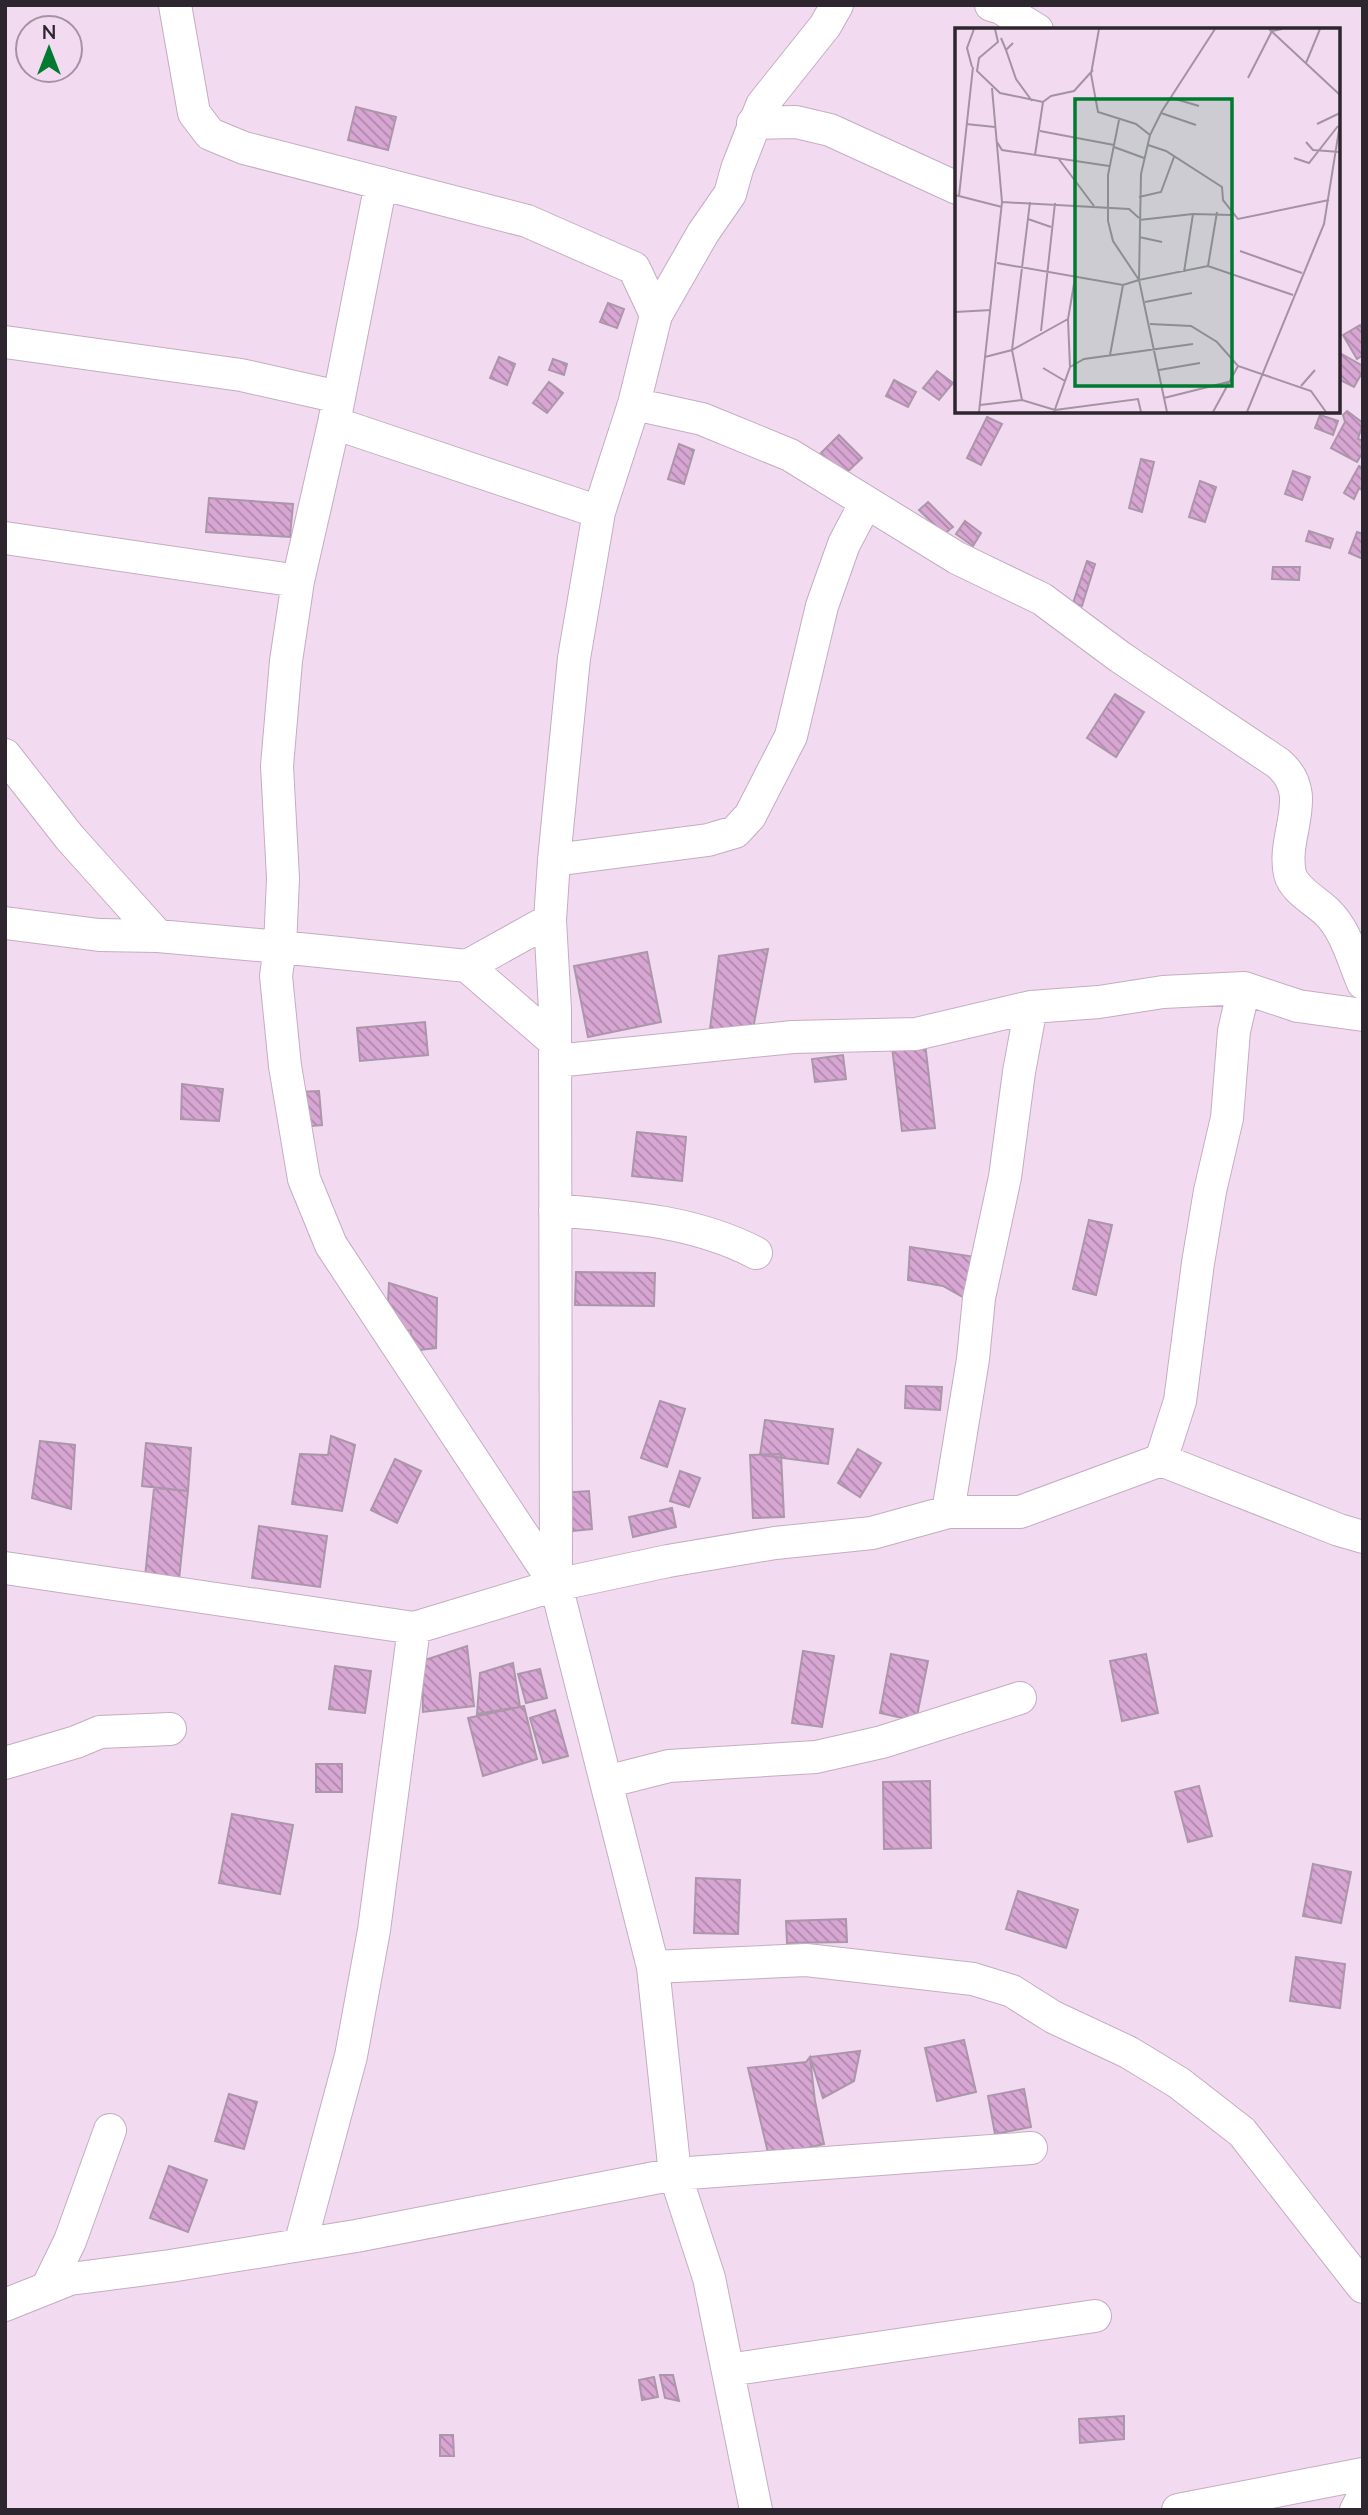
<svg xmlns="http://www.w3.org/2000/svg" width="1368" height="2515" font-family="Lato,sans-serif">
<style>
.building{fill:url(#building-back-hatch);stroke:#ac96aa;stroke-width:2}
.lines{fill:none;stroke-linecap:round;stroke-linejoin:round}
.minor-casing{stroke:#c4adc2;stroke-width:34}
.minor{stroke:#fff;stroke-width:32}
.inset-road{fill:none;stroke:#a493a2;stroke-width:2}
.view{fill:#007a31;fill-opacity:0.15;stroke:#007a31;stroke-width:3.5}
.inset-edge{fill:none;stroke:#2e262e;stroke-width:3.5}
</style>
<defs>
<pattern id="building-back-hatch" width="6" height="6" patternUnits="userSpaceOnUse" patternTransform="scale(1.75)"><rect width="6" height="6" fill="#d7a6d3"/><path d="M-1 5l2 2M0 0l6 6M5-1l2 2" fill="none" stroke="#af87ac"/></pattern>
</defs>
<rect width="100%" height="100%" fill="#f2dbf0"/>
<!-- building -->
<path class="building" d="M356 107 396 117 388 150 348 140Z
M608 303 624 309 617 328 600 322Z
M1360 325 1363 330V355L1357 359 1343 335Z
M1340 353 1363 366V371L1354 387 1338 379Z
M499 357 515 364 507 385 490 378Z
M553 359 567 364 564 375 549 370Z
M937 371 953 383 939 400 923 388Z
M894 380 916 392 908 407 886 396Z
M549 382 563 393 547 413 533 403Z
M1347 411 1363 423 1358 439 1363 441V452L1357 462 1331 448 1345 422 1343 415Z
M1320 415 1338 421 1333 435 1315 428Z
M987 417 1002 424 981 465 967 458Z
M839 435 862 458 844 475 821 453Z
M679 444 694 450 684 484 668 479Z
M1141 459 1154 462 1142 512 1129 508Z
M1359 466 1363 468V491L1359 488 1354 499 1344 493Z
M1293 471 1310 477 1302 500 1285 494Z
M1200 481 1216 487 1205 522 1189 517Z
M209 498 293 504 290 537 206 532Z
M928 502 953 527 944 534 919 510Z
M965 521 981 533 973 546 956 534Z
M1309 531 1333 539 1330 548 1306 541Z
M1357 532 1363 534V559L1349 553Z
M1087 561 1095 564 1082 606 1073 603Z
M1273 567H1300L1299 580 1272 579Z
M1115 694 1144 712 1116 757 1087 738Z
M768 949 752 1034 709 1037 719 956Z
M647 952 661 1022 588 1037 574 966Z
M425 1022 428 1055 360 1061 357 1028Z
M925 1043 935 1128 902 1131 892 1047Z
M843 1055 846 1079 815 1082 812 1059Z
M182 1084 223 1089 219 1121 181 1119Z
M319 1091 322 1125 300 1127 298 1092Z
M637 1132 686 1137 682 1181 632 1176Z
M1089 1220 1112 1225 1096 1295 1073 1289Z
M910 1247 982 1258 975 1304 943 1286 908 1280Z
M576 1272 655 1273 654 1306 575 1305Z
M389 1283 437 1298 436 1348 409 1351 411 1330 400 1333 388 1302Z
M906 1386 942 1387 940 1410 905 1408Z
M660 1401 685 1409 667 1467 641 1458Z
M765 1420 833 1429 828 1464 760 1455Z
M331 1436 355 1445 342 1511 292 1504 300 1454 328 1455Z
M40 1441 75 1445 71 1509 32 1498Z
M146 1443 191 1448 188 1491 142 1486Z
M858 1449 881 1463 860 1497 838 1483Z
M781 1454 784 1517 753 1518 750 1455Z
M395 1459 421 1471 397 1523 371 1510Z
M680 1471 700 1478 689 1507 670 1501Z
M154 1488 188 1491 178 1590 144 1587Z
M589 1491 592 1529 563 1532 560 1493Z
M672 1508 676 1527 633 1537 629 1517Z
M259 1526 327 1536 320 1587 252 1578Z
M467 1646 474 1706 423 1712 422 1661Z
M803 1651 834 1656 822 1727 792 1723Z
M891 1654 928 1661 916 1721 880 1713Z
M1146 1654 1158 1713 1122 1721 1110 1661Z
M513 1663 520 1707 477 1714 480 1673Z
M335 1666 371 1671 365 1713 329 1709Z
M540 1669 547 1698 526 1703 518 1674Z
M524 1706 537 1759 483 1776 468 1718Z
M555 1710 568 1756 543 1763 530 1718Z
M316 1764H342V1792H316Z
M930 1781 931 1848 884 1849 883 1782Z
M1199 1786 1212 1836 1188 1842 1175 1792Z
M232 1814 293 1825 280 1894 219 1883Z
M1313 1864 1351 1872 1341 1923 1303 1916Z
M696 1878 740 1880 738 1934 694 1933Z
M1018 1891 1078 1910 1066 1948 1006 1929Z
M846 1919 847 1942 787 1943 786 1921Z
M1296 1957 1345 1964 1340 2008 1290 2001Z
M964 2040 976 2092 937 2101 925 2048Z
M860 2051 854 2081 823 2098 810 2057Z
M810 2057 815 2101 824 2144 769 2157 748 2068 806 2062Z
M1024 2089 1031 2127 995 2134 988 2096Z
M229 2094 257 2102 244 2149 215 2141Z
M169 2166 207 2180 188 2232 150 2218Z
M660 2375H673L679 2401 665 2398Z
M654 2377 658 2397 642 2400 639 2380Z
M1124 2416V2439L1080 2443 1079 2419Z
M440 2435H453L454 2456H440Z"/>
<g class="lines">
<defs>
<path id="minor" d="M175 5 194 113 210 134 244 148 527 221 634 268 656 315
M991 5 1001 8 1037 30
M753 123 796 122 830 130 957 188
M381 183 334 423 298 581 286 661 277 766 283 878 280 947 276 976 285 1066 304 1179 331 1245 556 1585 668 1561 775 1543 872 1533 948 1512H1020L1161 1460 1339 1530 1363 1537
M5 342 241 375 339 397
M634 404 702 419 790 455 957 558 1042 599 1120 657 1278 763C1316 795 1281 834 1290 874 1294 890 1316 901 1327 912 1346 930 1353 960 1363 983
M334 423 599 512
M5 538 298 581
M5 755 70 838 158 936
M554 860 708 840 735 832 750 816 791 736 822 606 844 544 865 504
M5 923 99 935 158 936 280 947 467 966 555 1042
M467 966 550 920
M555 1061 793 1037 916 1034 1031 1007
M555 1210C623 1216 695 1221 756 1253
M1161 1460 1180 1401 1198 1263 1210 1191 1227 1118 1234 1031 1244 988
M948 1512 973 1359 979 1298 1005 1177 1019 1072 1031 1007 1099 1002 1163 992 1244 988 1298 1006 1363 1015
M5 1568 414 1628 556 1585
M5 1763 76 1742 100 1732 170 1729
M606 1782 669 1766 816 1757 882 1742 1020 1698
M653 1967 806 1960 973 1979 1012 1991 1053 2017 1128 2052 1179 2083 1242 2132 1363 2287
M300 2245 351 2056 374 1930 414 1628
M47 2288 70 2241 110 2130
M5 2305 70 2279 170 2266 356 2236 675 2174 1031 2148
M728 2370 1095 2316
M756 2510 709 2278 675 2174 653 1967 556 1585 555 1010 550 920 554 860 574 658 599 512 634 404 656 315 703 233 730 194 737 169 762 105 825 26 837 5
M1178 2510 1363 2474
M1356 2510 1363 2497"/>
</defs>
<!-- minor casing -->
<use href="#minor" class="minor-casing"/>
<!-- minor -->
<use href="#minor" class="minor"/>
</g>
<!-- overview -->
<g transform="translate(955 28)">
<rect width="385" height="385" fill="#f2dbf0"/>
<path class="inset-road" d="M40 1 43 14 24 30 22 43 45 65 88 74M144 1 136 46 143 84 181 96 195 107M314 1 385 67M46 10 51 22 58 15M51 22 61 51 77 73M351 35 365 1M17 39 12 20 19 1M293 50 317 3 327 1M217 70 244 78M206 85 241 97M164 92 153 147V193L158 213 184 252 253 238 338 267M11 96 40 99M362 96 385 85M85 103 159 117M42 114 47 122 154 138M351 114 358 122 385 124M193 117 211 123 267 159 268 172 283 191 374 172M159 119 189 130M80 127 88 74 96 68 119 63 138 42M103 130 139 178M339 130 354 135 383 98M0 167 47 179M4 168 18 39M184 169 206 164 219 129M47 174 174 181 184 190M73 191 96 199M184 192 238 186M184 209 207 214M285 223 347 245M42 235 168 257 184 252M253 238 262 184M229 244 238 186 277 187M190 274 237 265M0 284 36 282M195 296 236 298 262 314 283 338 356 363 371 384M86 303 100 175M155 327 168 257M30 329 57 322 113 291M115 339 129 331 238 316M88 340 110 353M204 342 245 335M346 358 360 342M209 370 277 353M67 372 57 322 75 174M25 377 67 372 100 382 183 371 186 384M24 384 47 174 37 60M99 384 115 339 113 291 120 250M212 384 184 252 186 146 195 107 207 83 260 1M258 384 283 338M292 384 369 196 385 96"/>
<path class="view" d="M120 71H277V358H120Z"/>
<rect width="385" height="385" class="inset-edge"/>
</g>
<!-- border -->
<rect width="1368" height="2515" fill="none" stroke="#2e262e" stroke-width="14"/>
<!-- north arrow -->
<g transform="translate(49 49)"><circle r="33" fill="#f2dbf0" stroke="#a493a2" stroke-width="2"/>
<path d="M0-5L12 26L0 18L-12 26Z" fill="#007a31"/>
<text y="-10" font-size="19" font-weight="bold" text-anchor="middle" fill="#2e262e">N</text>
</g>
</svg>
